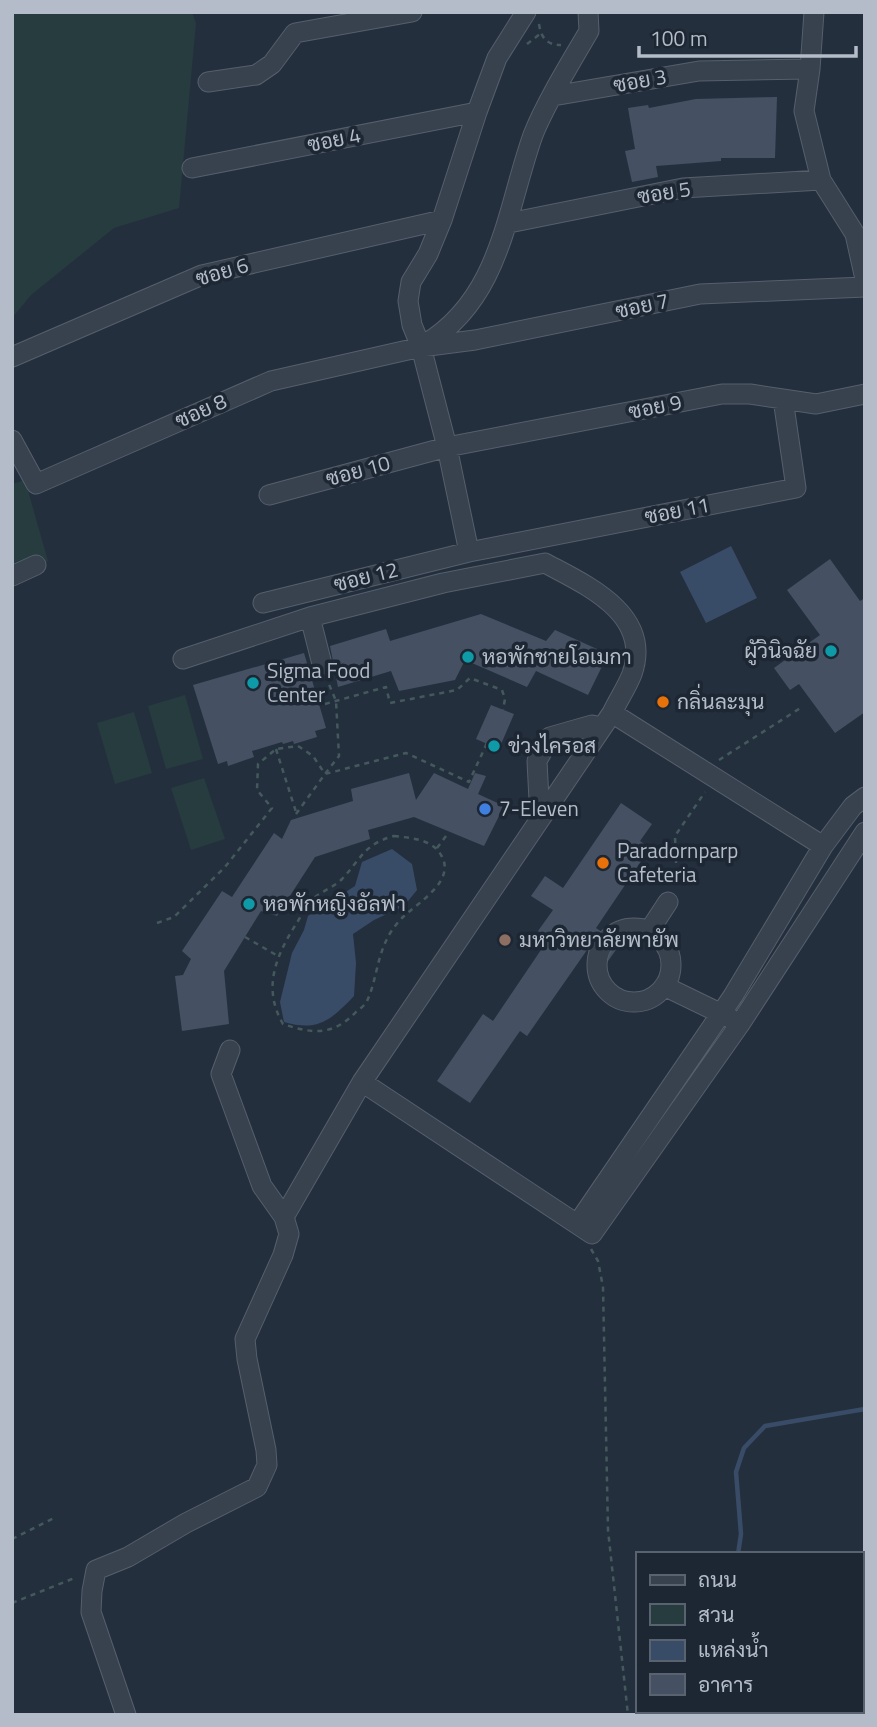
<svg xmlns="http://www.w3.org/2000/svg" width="877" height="1727" font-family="'Titillium Web',Sarabun,sans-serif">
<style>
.green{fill:#263c3f}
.water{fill:#394c67}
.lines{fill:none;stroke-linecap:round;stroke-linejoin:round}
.stream{stroke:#394c67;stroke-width:4.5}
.building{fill:#455162}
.minor-casing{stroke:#565f6c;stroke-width:21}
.path{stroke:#44595c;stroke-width:2.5;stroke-dasharray:5 5;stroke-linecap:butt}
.minor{stroke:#38414e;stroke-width:19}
.culture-dot{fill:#0f9aa8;stroke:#1d2633;stroke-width:2.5}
.food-dot{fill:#e8710a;stroke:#1d2633;stroke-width:2.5}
.shop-dot{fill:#3f7fe0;stroke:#1d2633;stroke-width:2.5}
.education-dot{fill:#8d6e63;stroke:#1d2633;stroke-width:2.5}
.labels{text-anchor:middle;stroke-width:7;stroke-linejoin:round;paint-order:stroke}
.street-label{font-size:21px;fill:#b4bcc9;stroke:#1d2633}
.poi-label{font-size:21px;fill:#b4bcc9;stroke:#1d2633;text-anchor:start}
</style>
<rect width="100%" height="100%" fill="#242f3e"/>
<!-- green -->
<path class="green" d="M12 12H192L196 23 179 208 114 228 31 295 12 318Z
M25 480 48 561 12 575V484Z
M185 695 203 759 166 769 148 706Z
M134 712 152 773 115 784 97 723Z
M204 778 225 839 191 850 171 788Z"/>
<!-- water -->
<path class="water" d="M731 546 757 598 706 623 680 572Z
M392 849 412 864 417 890 404 906 374 920 353 934 356 963 354 996C331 1020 318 1032 284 1022L280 1002 292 953 304 930 308 916 355 886 362 862Z"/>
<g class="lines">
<!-- stream -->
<path class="stream" d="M738 1554 741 1534 736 1472 744 1448 765 1426 865 1409
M709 1715 710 1711"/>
</g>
<!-- building -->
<path class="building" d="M777 97 775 158H721V161L656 166 658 177 632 182 625 151 635 149 628 108 648 105 649 108 696 99Z
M830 559 860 601 865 598V712L835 733 799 684 790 690 774 668 820 635 787 590Z
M481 614 546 641 555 630 608 654 588 695 536 671 527 687 465 660 455 680 399 691 391 671 338 687 330 646 386 629 390 641Z
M304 653 326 728 315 731 317 737 294 744 293 741 283 744 282 742 252 751 254 757 228 766 227 761 218 764 193 685Z
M491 705 514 714 499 749 476 739Z
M409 773 416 800 434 773 468 789 475 773 486 776 478 794 504 806 484 846 414 817 368 830 370 839 315 857 277 916 261 911 224 971 229 1024 182 1031 175 976 183 975 191 959 182 951 222 891 232 897 274 833 282 839 291 820 353 801 351 789Z
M621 803 652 824 640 841 650 848 596 928 620 944 606 964 587 950 527 1036 520 1031 470 1103 437 1081 483 1014 493 1021 549 938 538 931 553 910 531 896 545 876 563 888Z"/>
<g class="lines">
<defs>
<path id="minor" d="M814 12 810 69 804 111 821 180 855 234 865 279
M208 82 256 75 272 64 295 33 412 12
M553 96 699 71 810 69
M192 168 477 112
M509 223 683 188 821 180
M425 344C501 298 506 211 533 135 546 102 571 62 589 31L588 12
M12 357 202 275 442 220
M12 440 36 484 271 381 421 347 475 340 700 294 865 287
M269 495 447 447 722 394H750L816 404 865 394
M469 552 447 447 421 347 412 325 408 301 411 282 428 254 442 220 477 112 497 58 526 12
M12 576 36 565
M263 603 469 552 796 488 783 399
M310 617 323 668
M183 659 310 617 443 583 545 563C586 585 653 614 632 674 627 687 618 700 612 713L362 1082 284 1217
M612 713 823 846
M543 813 539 800 537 761 550 737 592 725 602 727
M597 965a37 37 0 1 1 74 0a37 37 0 1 1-74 0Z
M649 931 668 902
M664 986 730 1018
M362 1082 592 1234 740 1024 865 832
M578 1223 733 996 823 846 853 806 865 797
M126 1715 91 1612 92 1591 96 1570 128 1557 186 1523 257 1487 267 1465 266 1450 247 1359 245 1339 283 1255 289 1234 284 1217 262 1186 221 1074 230 1050"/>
</defs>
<!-- minor casing -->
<use href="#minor" class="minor-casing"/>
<!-- path -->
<path class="path" d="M539 24C541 38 547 45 561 45
M527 44 540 34
M325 704 386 687 390 703 457 690 470 678 502 690 505 699 503 710
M276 749 296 812
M719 760 802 707
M296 814 325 774 406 753 469 782 487 743
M394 836C411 838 432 839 441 855 457 881 417 903 402 918 397 923 390 932 387 939 377 958 376 982 367 1001 365 1005 360 1009 356 1012 333 1036 312 1034 283 1024 262 988 276 956 296 924 301 917 305 907 311 901 319 892 333 888 342 879 361 859 364 844 394 836Z
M437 848 449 832
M676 863 675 836 705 792
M157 923 174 917 225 867 272 808 257 790 258 764 276 749 298 746 313 756 325 774 339 756 336 701 328 682
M245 937 278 956
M591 1249 598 1261 603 1287 608 1530 628 1715
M12 1539 56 1517
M12 1603 77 1577"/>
<!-- minor -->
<use href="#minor" class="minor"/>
</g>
<!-- markers -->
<g class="culture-dot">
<circle cx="831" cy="651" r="7"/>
<circle cx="468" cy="657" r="7"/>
<circle cx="253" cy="683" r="7"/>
<circle cx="494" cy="746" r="7"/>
<circle cx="249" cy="904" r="7"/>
</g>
<g class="food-dot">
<circle cx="663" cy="702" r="7"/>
<circle cx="603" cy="863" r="7"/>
</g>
<circle class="shop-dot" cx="485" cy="809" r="7"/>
<circle class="education-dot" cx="505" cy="940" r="7"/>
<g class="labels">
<!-- street labels -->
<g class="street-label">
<text transform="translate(640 81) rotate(-10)" y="7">ซอย 3</text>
<text transform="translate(334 140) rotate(-11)" y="7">ซอย 4</text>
<text transform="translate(664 193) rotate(-9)" y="7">ซอย 5</text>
<text transform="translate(222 272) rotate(-16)" y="7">ซอย 6</text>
<text transform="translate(642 306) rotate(-12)" y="7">ซอย 7</text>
<text transform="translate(655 407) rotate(-11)" y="7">ซอย 9</text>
<text transform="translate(201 411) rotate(-24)" y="7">ซอย 8</text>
<text transform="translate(358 471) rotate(-15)" y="7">ซอย 10</text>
<text transform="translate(677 511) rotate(-11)" y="7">ซอย 11</text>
<text transform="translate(366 577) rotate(-14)" y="7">ซอย 12</text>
</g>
<!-- poi labels -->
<g class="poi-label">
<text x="817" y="658" text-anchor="end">ผัูวินิจฉัย</text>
<text x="482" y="664">หอพักชายโอเมกา</text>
<text x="267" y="678">Sigma Food<tspan x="267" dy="24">Center</tspan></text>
<text x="677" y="709">กลิ่นละมุน</text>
<text x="508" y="753">ข่วงไครอส</text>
<text x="499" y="816">7-Eleven</text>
<text x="617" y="858">Paradornparp<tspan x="617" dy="24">Cafeteria</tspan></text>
<text x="263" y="911">หอพักหญิงอัลฟา</text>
<text x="519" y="947">มหาวิทยาลัยพายัพ</text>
</g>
</g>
<!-- border -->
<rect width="877" height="1727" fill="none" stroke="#b4bcc9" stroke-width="28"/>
<!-- legend -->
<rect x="636" y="1552" width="228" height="161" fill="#1d2633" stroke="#59626f" stroke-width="2"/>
<rect x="650" y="1575" width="35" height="10" fill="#38414e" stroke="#59626f" stroke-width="2"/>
<text x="698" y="1587" font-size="21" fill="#b4bcc9">ถนน</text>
<rect x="650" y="1604" width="35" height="21" fill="#263c3f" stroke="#59626f" stroke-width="2"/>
<text x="698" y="1622" font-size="21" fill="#b4bcc9">สวน</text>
<rect x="650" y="1640" width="35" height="21" fill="#394c67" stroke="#59626f" stroke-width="2"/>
<text x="698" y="1657" font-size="21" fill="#b4bcc9">แหล่งน้ำ</text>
<rect x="650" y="1674" width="35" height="21" fill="#455162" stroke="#59626f" stroke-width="2"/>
<text x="698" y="1692" font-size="21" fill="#b4bcc9">อาคาร</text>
<!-- scale -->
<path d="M639 46v10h217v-10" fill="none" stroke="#b4bcc9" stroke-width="3.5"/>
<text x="650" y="46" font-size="21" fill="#b4bcc9" stroke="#1d2633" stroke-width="5" paint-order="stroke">100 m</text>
</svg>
